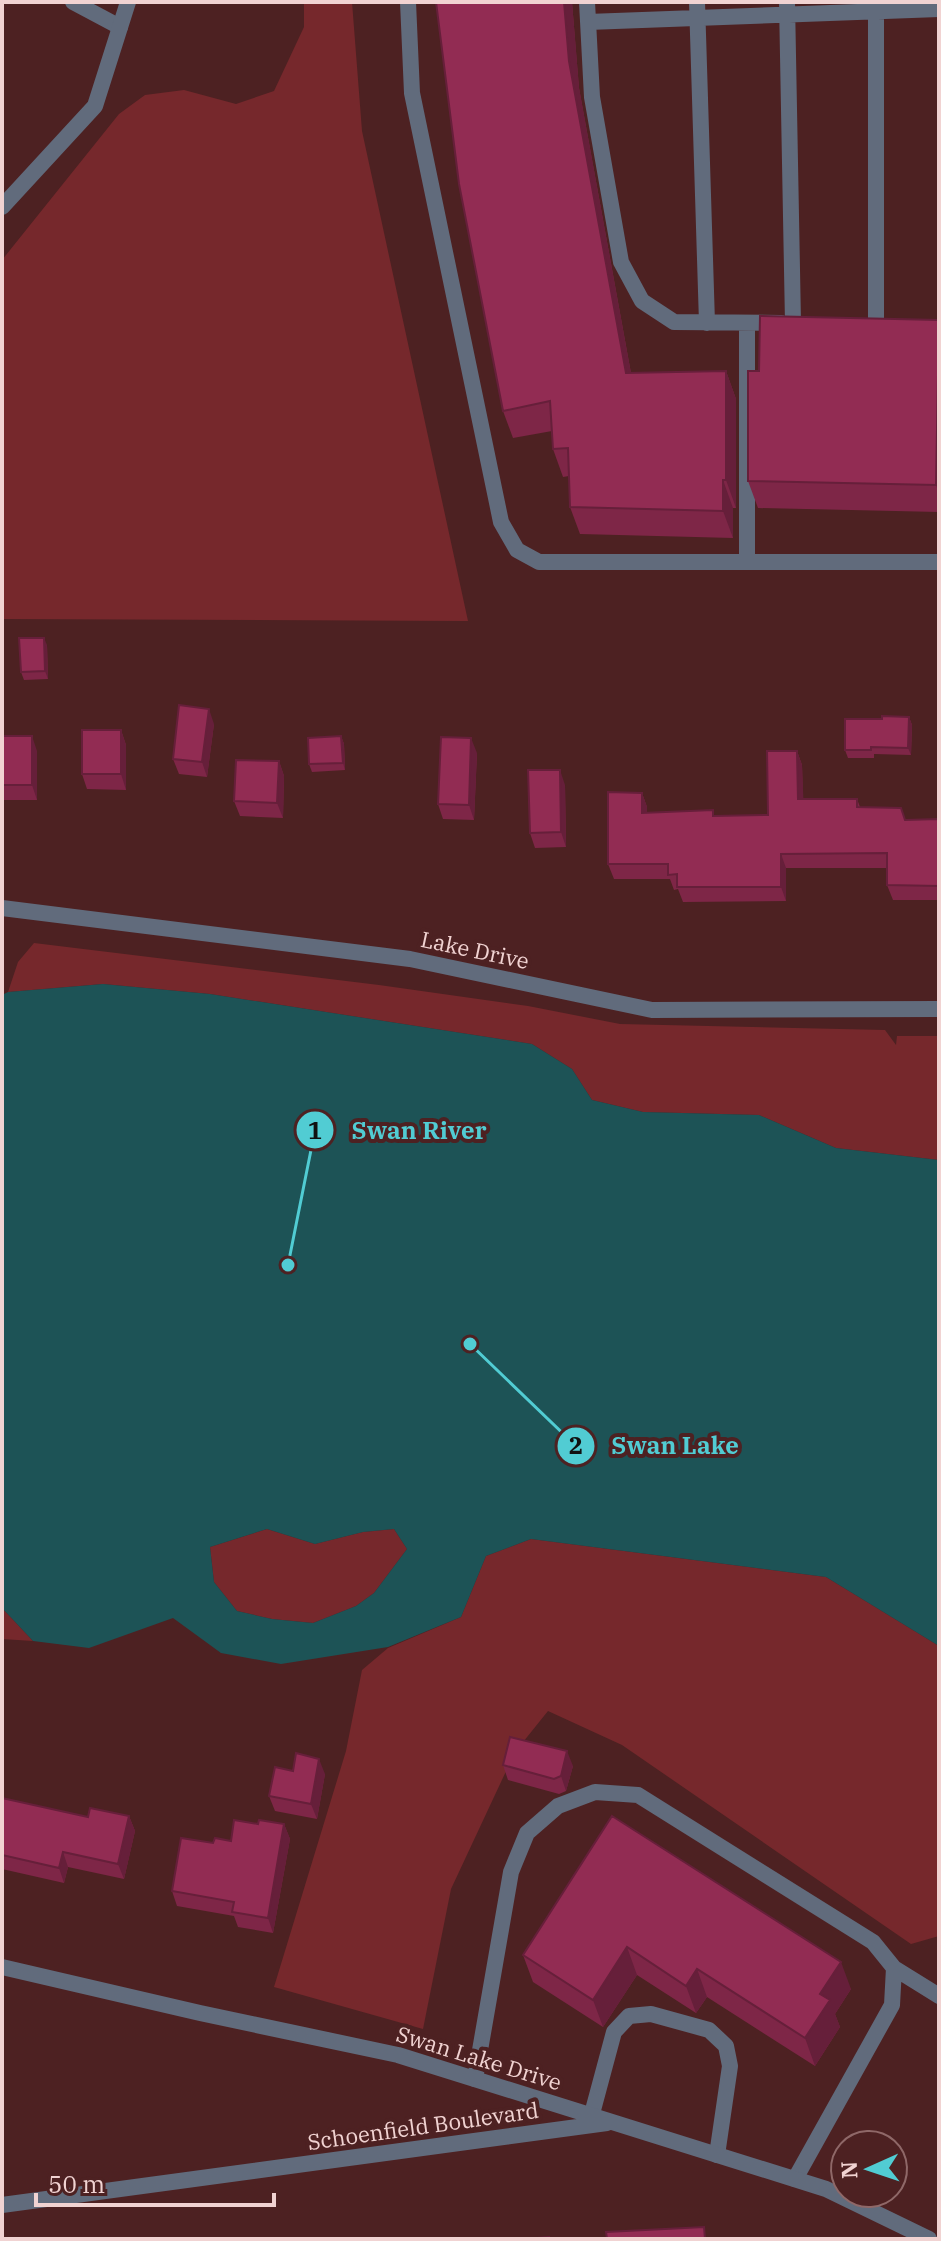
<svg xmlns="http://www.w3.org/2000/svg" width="941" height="2241" font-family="'IBM Plex Serif',serif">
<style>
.green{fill:#76282c}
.water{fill:#1d5356;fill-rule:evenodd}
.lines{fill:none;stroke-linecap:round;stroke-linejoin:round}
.lane{stroke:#616b7c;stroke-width:16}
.street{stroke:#616b7c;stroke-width:16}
.wall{fill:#7e2647}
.shaded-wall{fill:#661f3a}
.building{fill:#922c53;stroke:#661f3a;stroke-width:2}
.labels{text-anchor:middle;stroke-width:8;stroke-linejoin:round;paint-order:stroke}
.street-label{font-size:22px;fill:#f1d3d2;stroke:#4d2122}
.leader{fill:none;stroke:#51ccd3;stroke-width:3}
.callout-dot{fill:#51ccd3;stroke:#4d2122;stroke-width:3}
.mark-label{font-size:24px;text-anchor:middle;font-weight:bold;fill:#111}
.callout-label{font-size:24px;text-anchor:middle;font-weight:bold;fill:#51ccd3;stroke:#4d2122;stroke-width:8;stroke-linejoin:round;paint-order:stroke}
</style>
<rect width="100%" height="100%" fill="#4d2122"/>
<!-- green -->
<path class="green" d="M304 2H352L362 131 468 621 2 619V260L119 114 145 95 184 90 236 104 274 91 304 27Z
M34 943 379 985 528 1006 620 1024 885 1030 896 1045 897 1036H939V1160L836 1148 759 1115 643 1112 592 1100 572 1069 532 1044 210 994 103 984 8 992 18 962Z
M267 1529 315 1544 363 1532 394 1529 407 1549 374 1593 356 1606 313 1623 272 1619 237 1611 214 1582 210 1547Z
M531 1539 826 1577 939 1646V1936L911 1944 622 1745 548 1711 515 1752 451 1889 423 2029 274 1987 346 1751 362 1670 388 1648 461 1617 486 1556Z
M2 1608 33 1641 2 1639Z"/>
<!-- water -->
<path class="water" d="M103 984 210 994 532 1044 572 1069 592 1100 643 1112 759 1115 836 1148 939 1160V1646L826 1577 531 1539 486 1556 461 1617 388 1647 281 1664 221 1653 173 1618 89 1648 33 1641 2 1608V995L8 992ZM267 1529 315 1544 363 1532 394 1529 407 1549 374 1593 356 1606 313 1623 272 1619 237 1611 214 1582 210 1547Z"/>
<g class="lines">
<!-- lane -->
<path class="lane" d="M73 2 120 27
M408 2 412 93 501 522 517 550 539 562H939
M587 2 592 97 621 262 642 301 674 322 781 323
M697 2 707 323
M787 2 793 323
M876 2V324
M588 22 939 9
M747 562V323
M894 1968 939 1996
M475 2079 511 1872 527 1833 558 1806 595 1792 638 1795 873 1942 894 1968 892 2005 795 2179
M589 2125 614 2032 629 2016 651 2014 709 2030 726 2046 730 2066 717 2155"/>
<!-- street -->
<path class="street" d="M2 207 95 106 128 2
M2 908 410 959 652 1010 939 1009
M2 1967 200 2013 398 2055 826 2189 929 2239
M2 2205 607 2123"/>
</g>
<!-- wall -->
<path class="wall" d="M436 2H572L579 88 631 373 726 371 736 399V508H733V538L580 534 570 507 569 476 563 477 553 449 552 431 513 438 503 411Z
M939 320V512L758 508 748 481 759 371Z
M47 645 48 679 24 680 21 672Z
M909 717 912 725 911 755 874 754V758H848L845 750Z
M214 724 207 777 179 774 173 759Z
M121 730 126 745V790L87 789 82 774Z
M2 736 37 751V800H2Z
M341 736 344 744 345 770 312 772 309 764Z
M797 751 802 765 803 799H857L860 807 905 820 939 819V900H893L887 885V868H786V901L683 902 678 889 674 890 670 879H614L608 864 642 793 647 807V812L715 816 768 815Z
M477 753 474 820 443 819 438 804Z
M279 761 284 776 283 818 240 816 234 801Z
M565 785 566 847 535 848 530 833Z
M503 1765 573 1766 566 1791 559 1794 508 1780Z
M293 1771 325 1774 317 1819 275 1811 269 1796Z
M2 1798 88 1817 129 1816 135 1831 124 1879 68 1867 64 1883 2 1869Z
M612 1816 851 1989 835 2014 840 2027 815 2066 707 1997 696 2013 637 1975 603 2027 533 1982 523 1955Z
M258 1824H284L290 1839 273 1933 238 1927 234 1916 177 1906 172 1891 213 1843 231 1841Z"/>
<!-- shaded-wall -->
<path class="shaded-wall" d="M564 2H572L579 88 636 401 626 373 569 61Z
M939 334V494L936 485Z
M726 371 736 399V508L726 480Z
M723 480 733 508V538L723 511Z
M44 638 47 645 48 679 45 671Z
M209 709 214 724 207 777 202 762Z
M909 717 912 725 911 755 908 748Z
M121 730 126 745V790L121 774Z
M32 736 37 751V800L32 785Z
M341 736 344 744 345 770 343 763Z
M471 738 477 753 474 820 469 805Z
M797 751 802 765 804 814 798 799Z
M279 761 284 776 283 818 277 803Z
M560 770 565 785 566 847 561 832Z
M642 793 647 807V827L642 813Z
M781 854 786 868V901L781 887Z
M567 1751 573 1766 566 1791 561 1776Z
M319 1759 325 1774 317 1819 311 1804Z
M129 1816 135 1831 124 1879 118 1864Z
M284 1824 290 1839 273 1933 268 1918Z
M63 1852 68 1867 64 1883 59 1868Z
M627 1947 637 1975 603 2027 593 2000Z
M841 1962 851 1989 835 2014 840 2027 815 2066 805 2038 820 1994Z
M697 1969 707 1997 696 2013 686 1986Z"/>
<!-- building -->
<path class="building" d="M436 2H564L569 61 626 373 726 371V480H723V511L570 507 568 448 553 449 550 401 503 411 459 184Z
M760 316 939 320 936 485 748 481V371H759Z
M19 638H44L45 671 21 672Z
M179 705 209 709 202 762 173 759Z
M882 716 909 717 908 748 871 747V750H845V719H882Z
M82 730H121V774H82Z
M2 736H32V785H2Z
M341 736 343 763 309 764 308 738Z
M441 737 471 738 469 805 438 804Z
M767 751H797L798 799H857V807L901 808 905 820 939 819V886L887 885V853L781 854V887H677V874L668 875V864H608V792L642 793V813L713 810V816L768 815Z
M236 760 279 761 277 803 234 801Z
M528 770H560L561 832 530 833Z
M510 1737 567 1751 561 1776 554 1779 503 1765Z
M296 1753 319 1759 311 1804 269 1796 275 1767 293 1771Z
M2 1798 88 1817 90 1808 129 1816 118 1864 63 1852 59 1868 2 1855Z
M612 1816 841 1962 820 1994 830 2000 805 2038 697 1969 686 1986 627 1947 593 2000 523 1955Z
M234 1820 258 1824 259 1820 284 1824 268 1918 232 1912 234 1902 172 1891 181 1838 213 1843 215 1838 231 1841Z
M704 2227 705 2239H607L606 2232Z
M549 2237V2239H524Z"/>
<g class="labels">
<!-- street labels -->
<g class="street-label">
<text transform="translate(475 950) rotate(12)" y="8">Lake Drive</text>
<text transform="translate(479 2058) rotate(17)" y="8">Swan Lake Drive</text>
<text transform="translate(423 2126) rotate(-8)" y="8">Schoenfield Boulevard</text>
</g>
</g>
<!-- callouts -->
<path class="leader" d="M288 1265L315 1130M470 1344L576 1446"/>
<g class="callout-dot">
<circle cx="288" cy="1265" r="8"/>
<circle cx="470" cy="1344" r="8"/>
<circle cx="315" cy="1130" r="20"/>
<circle cx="576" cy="1446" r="20"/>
</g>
<g class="mark-label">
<text x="315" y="1139">1</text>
<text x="576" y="1454">2</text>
</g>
<g class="callout-label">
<text x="419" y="1139">Swan River</text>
<text x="675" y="1454">Swan Lake</text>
</g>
<!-- border -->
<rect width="941" height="2241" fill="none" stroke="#f1d3d2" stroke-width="8"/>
<!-- north arrow -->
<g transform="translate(869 2169) rotate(267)"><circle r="38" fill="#4d2122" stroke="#8f6868" stroke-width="2"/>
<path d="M0-6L14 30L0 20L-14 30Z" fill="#51ccd3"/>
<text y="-12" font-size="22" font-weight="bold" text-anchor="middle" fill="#f1d3d2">N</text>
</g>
<!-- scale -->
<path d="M36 2193v12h238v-12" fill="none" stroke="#f1d3d2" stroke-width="4"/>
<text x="48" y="2193" font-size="24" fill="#f1d3d2" stroke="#4d2122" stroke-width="6" paint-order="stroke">50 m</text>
</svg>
